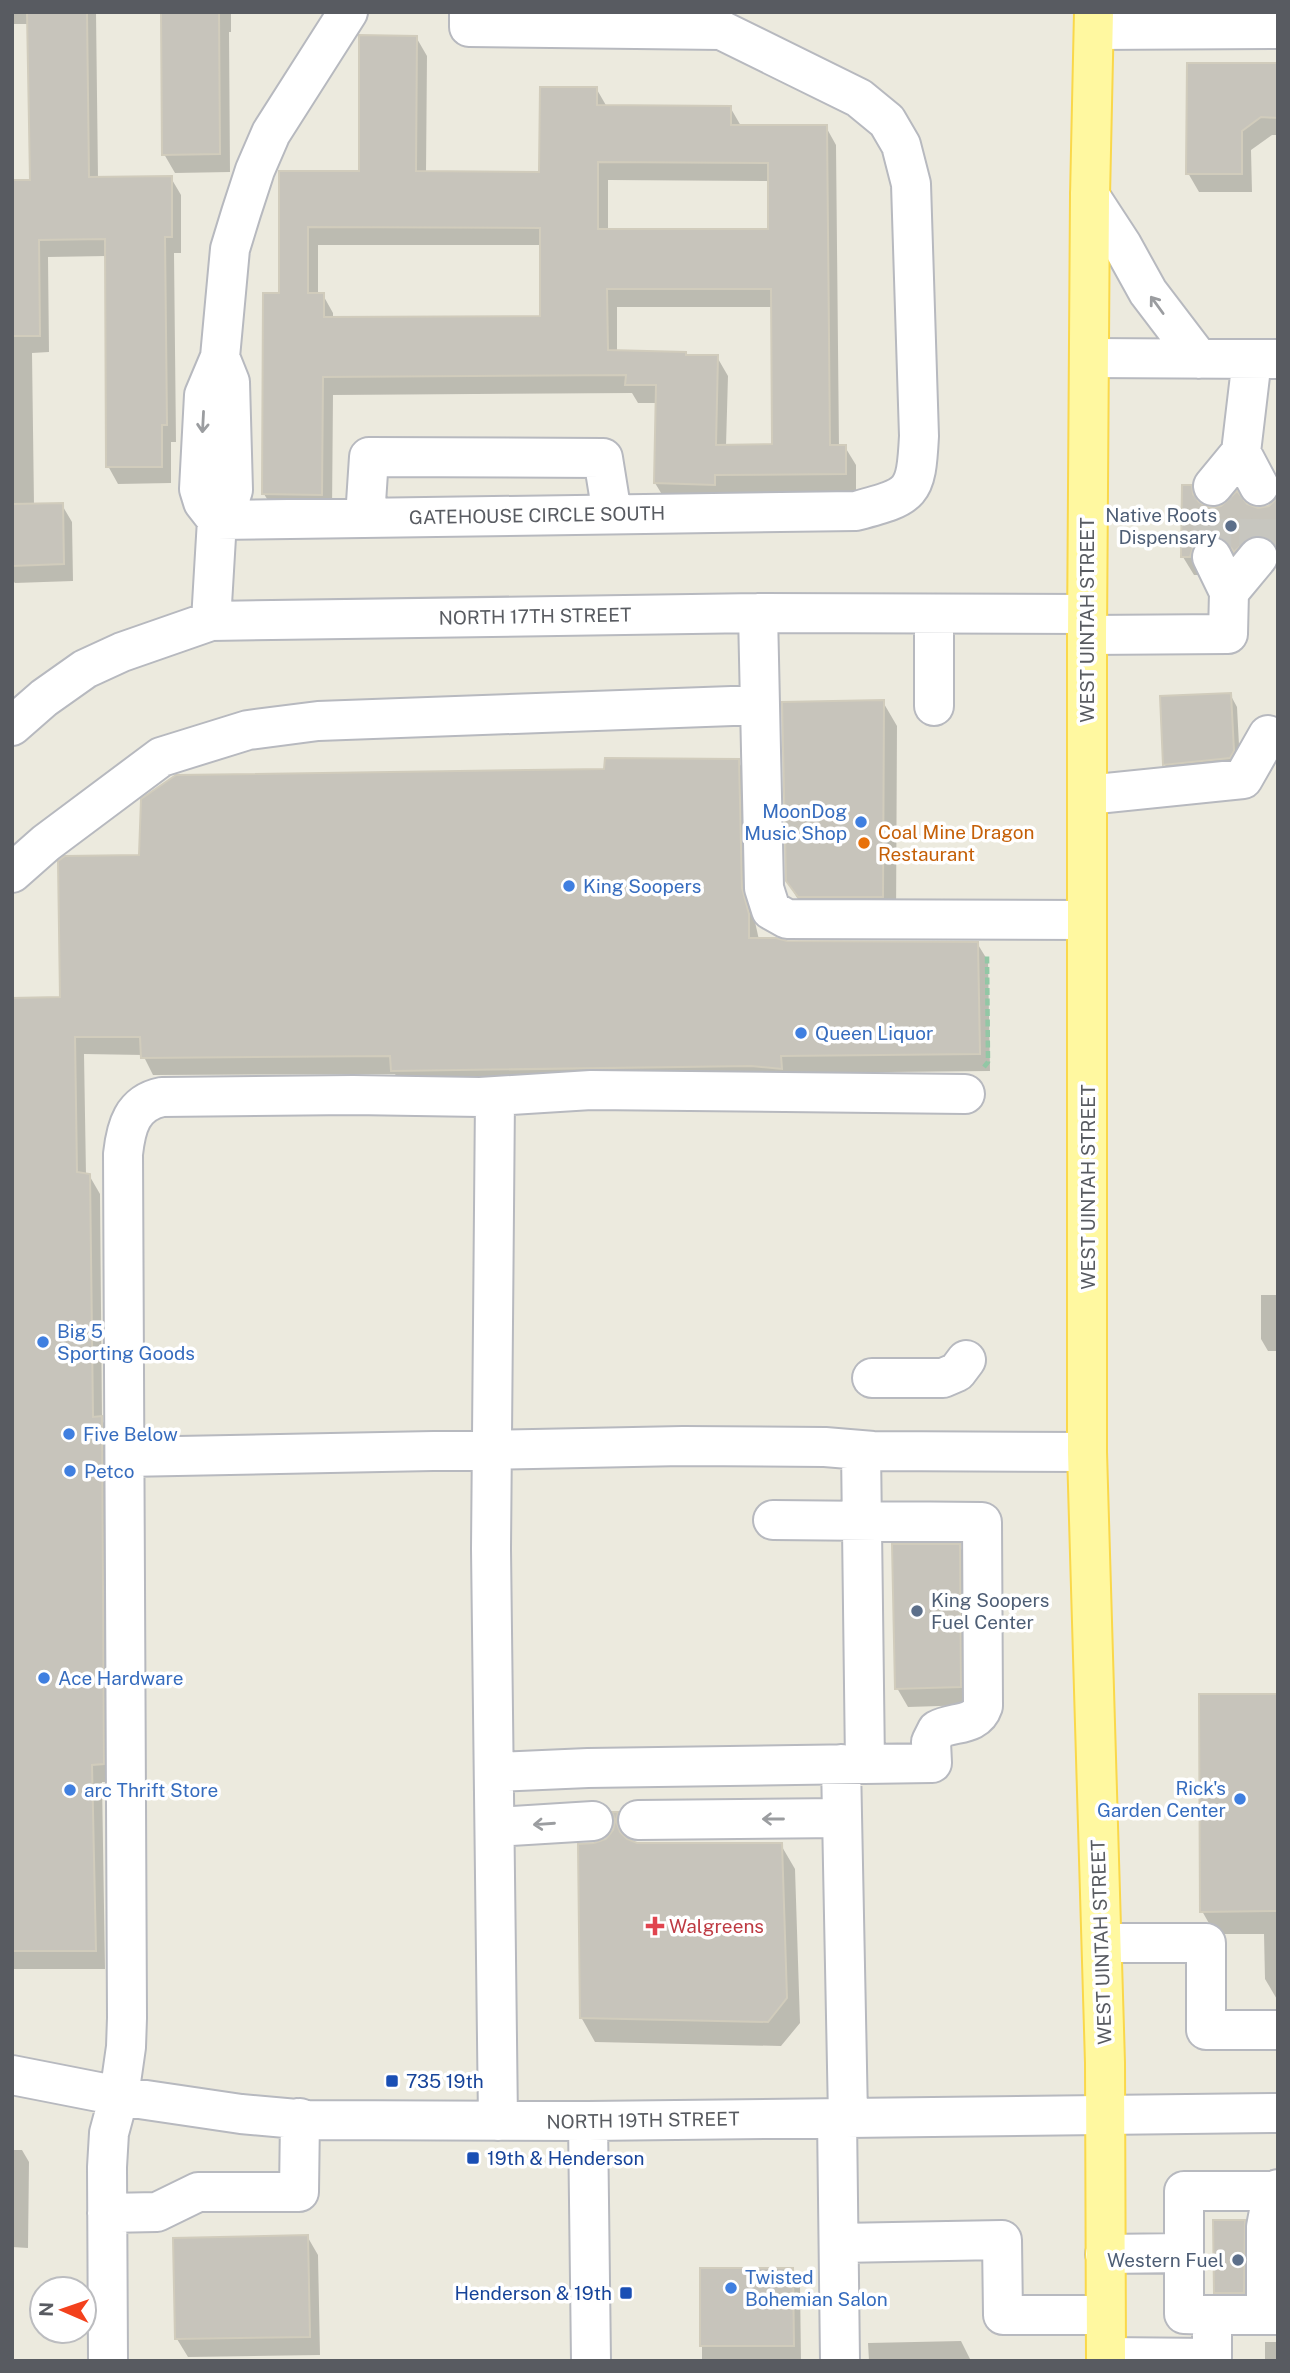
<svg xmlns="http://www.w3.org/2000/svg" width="1290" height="2373" font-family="'Public Sans',sans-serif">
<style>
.shadow{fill:#0003;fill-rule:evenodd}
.building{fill:#c7c4bb;stroke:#d1ccbc;stroke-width:2;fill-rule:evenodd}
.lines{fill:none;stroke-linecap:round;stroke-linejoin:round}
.minor-tunnel{stroke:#c7c6bf;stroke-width:38;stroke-dasharray:38 19;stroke-linecap:butt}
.minor-casing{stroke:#b7b9bf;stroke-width:42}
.major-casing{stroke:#fad84a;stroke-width:42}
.path{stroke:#92c7a5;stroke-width:4.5;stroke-dasharray:7 3.5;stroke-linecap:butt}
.minor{stroke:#fff;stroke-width:38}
.major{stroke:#fff8a0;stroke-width:38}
.oneway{stroke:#9b9da0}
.service-dot{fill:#5c6f8a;stroke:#fff;stroke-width:2.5}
.shop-dot{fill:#3f7fe0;stroke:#fff;stroke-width:2.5}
.food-dot{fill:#e8710a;stroke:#fff;stroke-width:2.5}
.health-dot{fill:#e0444e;stroke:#fff;stroke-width:2.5}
.transit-dot{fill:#1a4fb4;stroke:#fff;stroke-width:2.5}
.labels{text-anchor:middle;stroke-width:7;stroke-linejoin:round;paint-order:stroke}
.street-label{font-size:19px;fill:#585b61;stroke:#fff}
.service-label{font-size:19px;fill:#4e5e75;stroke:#fff;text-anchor:end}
.shop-label{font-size:19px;fill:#366cbe;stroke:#fff;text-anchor:start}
.food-label{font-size:19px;fill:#c56008;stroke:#fff;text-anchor:start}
.health-label{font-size:19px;fill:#be3a42;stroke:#fff;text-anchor:start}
.transit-label{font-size:19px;fill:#164399;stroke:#fff;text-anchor:start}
</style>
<rect width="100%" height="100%" fill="#eceade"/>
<!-- shadow -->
<path class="shadow" d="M12 12H96L98 178H171L181 195V253H174L176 442H171V483L118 484 108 466 107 256 48 257 49 352 32 353 34 505H62L72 522 73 581 15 583 12 580V182H31L29 24H12Z
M163 12H231V32H229L230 172 175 173 164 154Z
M416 37 427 56 426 173H541L596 88 607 107H730L741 126 826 127 836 145 839 447H845L856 465V492L725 493V502L666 501 655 483 657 403H638L632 393 333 395 332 513 275 512 264 494 280 295 281 173H360ZM608 180 769 181 770 230H608ZM318 245H542L541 318 333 319V313L323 295H318ZM617 307H773L774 446H726L728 376 717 357 617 352Z
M1278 64V135H1272L1251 150 1252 192H1199L1188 173Z
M1191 487 1201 506 1210 509 1247 506 1259 510 1269 507 1278 500V556L1273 553 1236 557 1224 553 1200 575H1194L1183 557Z
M1230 694 1237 707 1240 764 1172 777 1165 765Z
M883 702 897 726 896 921 802 906 787 881Z
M738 761 749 779 752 908 759 940 787 943H977L988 961 990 1071 790 1073 403 1088 395 1074 153 1075 143 1055 84 1054 86 1175H89L100 1194 102 1420 112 1436 113 1782H102L105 1969H12V999L61 998 141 856 606 771Z
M1261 1295H1278V1351H1268L1261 1339Z
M959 1545 970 1564 971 1705 908 1707 897 1688Z
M1278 1695V2001L1265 1979 1264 1934H1215L1202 1911Z
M615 1813H617L631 1837 630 1841 637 1843 781 1845 795 1869 800 2023 781 2046 595 2042 581 2017 595 1845 607 1840 614 1831 617 1820Z
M12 2150H22L29 2162 28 2248 12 2247Z
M1244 2222 1251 2234 1250 2305H1223L1216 2293Z
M307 2236 318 2255 320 2355 188 2357 177 2339 175 2239Z
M702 2270H792L800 2284 801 2360 702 2361Z
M961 2341 971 2361H869L868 2343Z
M1265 2342H1278V2361H1265Z"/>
<!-- building -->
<path class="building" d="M27 12H87L89 177 172 176V237H165L167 425H162V467H106L105 239 39 240 40 336H12V180H30Z
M161 12H219L220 154 162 155Z
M359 35 417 36 416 171 539 172 540 87H597V105L731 106V125H827L830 445H846V474L715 475V485L654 483 656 385H625L626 375 323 377 322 495 262 494 263 293H279V171H359ZM598 162 768 163V229H598ZM308 227 540 228V316L324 317V293H308ZM607 289H771L772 444 716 445 718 355H686V352L608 350Z
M1187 63H1278V118L1261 117 1242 131V174H1186Z
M1182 485H1192L1193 494 1199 502 1210 508 1221 506 1237 491 1247 504 1258 508 1269 506 1278 497V548L1271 540 1261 535 1250 537 1234 552 1225 539 1213 535 1202 538 1194 544 1190 557H1181Z
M63 503 64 564 12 566V504Z
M1231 693 1234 751 1230 758 1163 765 1160 696Z
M884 700 883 897H798L786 881 782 702Z
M605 758 739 759 742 888 749 914V938H776L787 941 978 942 980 1054 781 1056 782 1069 751 1066 391 1071 390 1056 141 1058 140 1037H75L77 1172 90 1174 93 1417 102 1416 104 1764 92 1765 96 1951H12V998L60 997 58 861 65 856 139 855 141 799 176 775 604 769Z
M892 1544H960L961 1687 895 1689Z
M1199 1694H1278V1911L1200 1912Z
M612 1812H618L616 1821 620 1832 627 1839 637 1843H782L787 1998 768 2022 580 2018 578 1844 594 1843 606 1839 613 1830 615 1820Z
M1213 2220H1245L1244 2293H1214Z
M308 2235 310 2337 175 2339 173 2238Z
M700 2268H793L794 2346H700Z"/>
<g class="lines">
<!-- minor-tunnel -->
<path class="minor-tunnel" d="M1212 557 1213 486
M1258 557 1259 486"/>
<defs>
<path id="minor" d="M469 12V27L721 30
M1094 30 1278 29
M1090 196 1122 245 1148 292 1199 359
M1089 358 1278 359
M1241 452 1259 486
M1213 486 1241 452 1252 359
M365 518 369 457 603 458 612 514
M217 520 856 511C913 496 916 494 919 436L911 184 901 145 887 121 859 98 721 30 703 12
M217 520 203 502 199 489 204 395 220 357 230 249 241 213 255 170 271 133 348 12
M1229 592 1258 557
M758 613 764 888 771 910 787 919 1087 920
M934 614V706
M211 621 217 520 228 505 233 490 230 382 220 357
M1087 635 1228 634 1229 592 1212 557
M12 726 44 698 85 669 122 652 211 621 758 613 1087 614
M1087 795 1243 779 1268 735
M12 873 46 843 161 757 248 730 318 721 760 705
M495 1097 491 1549 498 2121
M872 1378H943L957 1372 966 1360
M861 1450 865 1764
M125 1457 683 1446 825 1447 873 1451 1087 1452
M841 1764 848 2117
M494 1772 588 1768 932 1763 931 1742 937 1730C953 1721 976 1727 983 1706L982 1522 773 1520
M638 1820 842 1818
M495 1827 593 1821
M1102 1943H1206V2030H1278
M12 2075 119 2096 241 2114 308 2120 588 2121 1278 2113
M837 2118 840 2361
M588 2121 591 2361
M107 2213 157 2212 198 2192H299L300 2118
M839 2243 1002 2240 1003 2315H1105
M1105 2254 1184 2253
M1212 2315 1184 2314V2191H1277
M1266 2315V2227L1269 2211 1278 2189
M1106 2357 1212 2358V2315H1278
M108 2361 107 2167 109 2133 119 2096 126 2047 127 2018 123 1154C126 1127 132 1103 162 1097L353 1095 480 1097 591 1090 965 1094"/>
<path id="major" d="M1094 12 1090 196 1087 635V1452L1105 2063 1106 2361"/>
</defs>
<!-- minor casing -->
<use href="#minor" class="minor-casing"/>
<!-- major casing -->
<use href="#major" class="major-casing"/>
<!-- path -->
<path class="path" d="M984 1067 988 1062 987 954"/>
<!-- minor -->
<use href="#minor" class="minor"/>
<!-- major -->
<use href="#major" class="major"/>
</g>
<!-- one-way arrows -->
<defs><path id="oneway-shaft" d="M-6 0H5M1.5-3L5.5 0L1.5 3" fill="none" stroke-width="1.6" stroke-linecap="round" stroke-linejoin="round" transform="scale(1.75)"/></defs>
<g class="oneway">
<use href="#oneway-shaft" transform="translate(1157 305) rotate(-126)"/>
<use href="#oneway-shaft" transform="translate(203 422) rotate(93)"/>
<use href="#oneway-shaft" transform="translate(773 1819) rotate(180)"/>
<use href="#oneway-shaft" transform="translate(544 1824) rotate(176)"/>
</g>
<!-- markers -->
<g class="service-dot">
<circle cx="1231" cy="526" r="7"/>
<circle cx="917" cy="1611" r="7"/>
<circle cx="1238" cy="2260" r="7"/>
</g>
<g class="shop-dot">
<circle cx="861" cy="822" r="7"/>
<circle cx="569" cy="886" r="7"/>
<circle cx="801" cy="1033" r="7"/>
<circle cx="43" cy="1342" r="7"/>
<circle cx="69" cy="1434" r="7"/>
<circle cx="70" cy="1471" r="7"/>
<circle cx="44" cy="1678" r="7"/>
<circle cx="70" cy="1790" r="7"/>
<circle cx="1240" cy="1799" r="7"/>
<circle cx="731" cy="2288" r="7"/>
</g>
<circle class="food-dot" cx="864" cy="843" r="7"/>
<path class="health-dot" d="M651.5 1915.5h7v7h7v7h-7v7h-7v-7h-7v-7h7z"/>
<g class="transit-dot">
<rect x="385" y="2074" width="14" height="14" rx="3.5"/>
<rect x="466" y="2151" width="14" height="14" rx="3.5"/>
<rect x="619" y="2286" width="14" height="14" rx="3.5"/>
</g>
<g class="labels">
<!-- street labels -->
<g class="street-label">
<text transform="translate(537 515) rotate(-1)" y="7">GATEHOUSE CIRCLE SOUTH</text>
<text transform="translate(535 616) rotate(-1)" y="7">NORTH 17TH STREET</text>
<text transform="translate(1087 620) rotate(-90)" y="7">WEST UINTAH STREET</text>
<text transform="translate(1088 1187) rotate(-90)" y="7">WEST UINTAH STREET</text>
<text transform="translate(1101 1942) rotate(-92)" y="7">WEST UINTAH STREET</text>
<text transform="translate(643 2120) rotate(-1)" y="7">NORTH 19TH STREET</text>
</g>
<!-- service labels -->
<g class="service-label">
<text x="1217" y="522">Native Roots<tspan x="1217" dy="22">Dispensary</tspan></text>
<text x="931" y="1607" text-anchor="start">King Soopers<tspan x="931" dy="22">Fuel Center</tspan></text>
<text x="1224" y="2267">Western Fuel</text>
</g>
<!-- shop labels -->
<g class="shop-label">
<text x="847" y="818" text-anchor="end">MoonDog<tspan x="847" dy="22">Music Shop</tspan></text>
<text x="583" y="893">King Soopers</text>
<text x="815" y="1040">Queen Liquor</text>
<text x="57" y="1338">Big 5<tspan x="57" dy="22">Sporting Goods</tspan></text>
<text x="83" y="1441">Five Below</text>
<text x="84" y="1478">Petco</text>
<text x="58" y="1685">Ace Hardware</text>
<text x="1226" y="1795" text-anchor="end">Rick's<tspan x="1226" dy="22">Garden Center</tspan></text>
<text x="84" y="1797">arc Thrift Store</text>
<text x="745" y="2284">Twisted<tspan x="745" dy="22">Bohemian Salon</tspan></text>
</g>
<!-- food labels -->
<g class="food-label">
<text x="878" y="839">Coal Mine Dragon<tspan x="878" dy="22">Restaurant</tspan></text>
</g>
<!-- health labels -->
<g class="health-label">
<text x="669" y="1933">Walgreens</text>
</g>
<!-- transit labels -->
<g class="transit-label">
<text x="406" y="2088">735 19th</text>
<text x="487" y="2165">19th &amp; Henderson</text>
<text x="612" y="2300" text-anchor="end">Henderson &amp; 19th</text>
</g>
</g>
<!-- border -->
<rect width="1290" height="2373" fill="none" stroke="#585b61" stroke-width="28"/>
<!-- north arrow -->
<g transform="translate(63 2310) rotate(272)"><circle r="33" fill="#ffffff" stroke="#bcbdc0" stroke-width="2"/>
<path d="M0-5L12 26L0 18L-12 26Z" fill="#f3411d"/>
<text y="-10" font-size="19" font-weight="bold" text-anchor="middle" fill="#585b61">N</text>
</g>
</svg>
